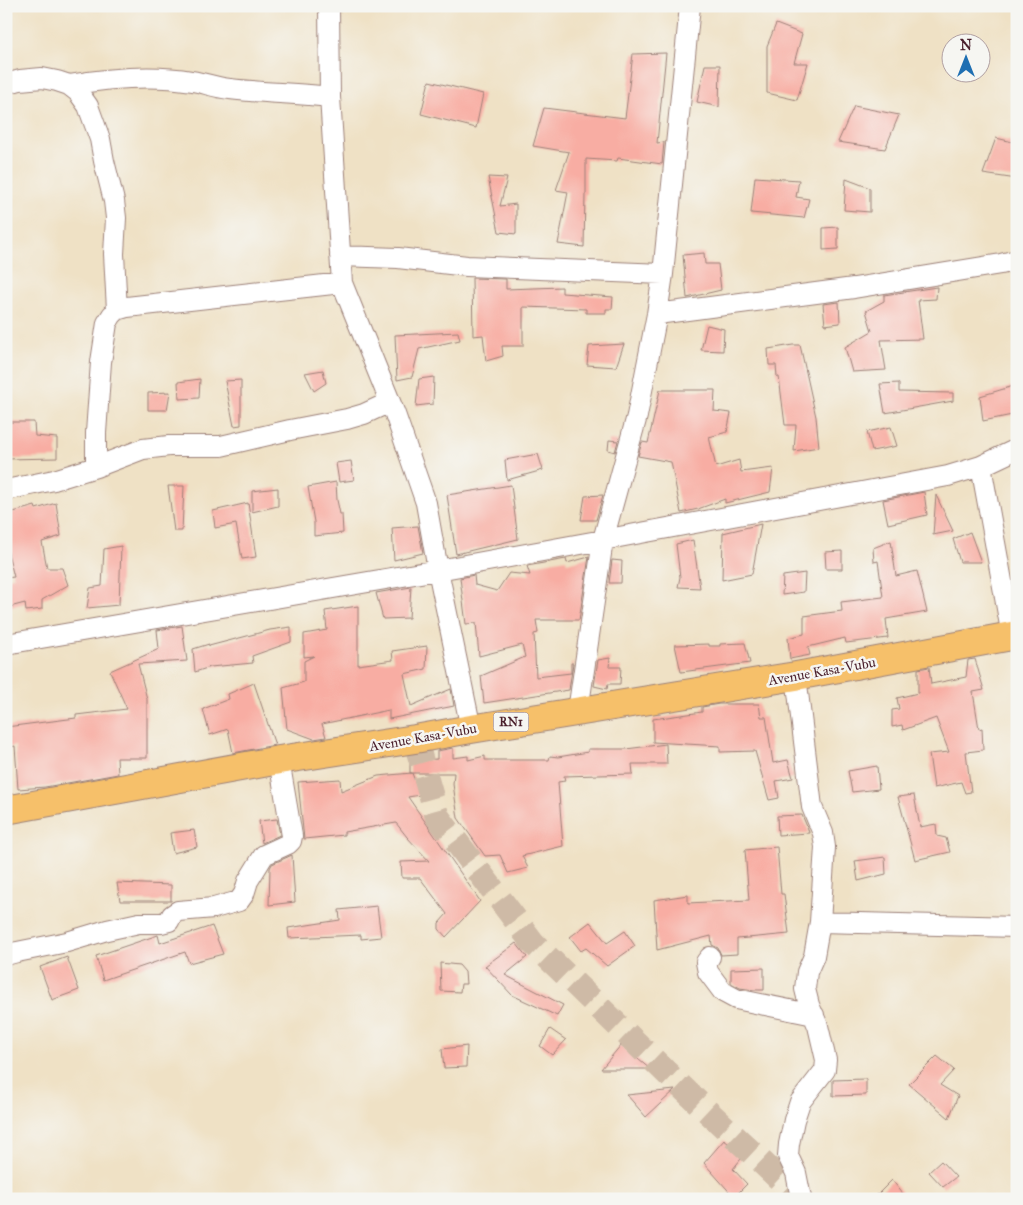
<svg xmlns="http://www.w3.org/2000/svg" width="1023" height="1205" font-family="'IM FELL Great Primer',serif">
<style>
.building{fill:#f8ada3}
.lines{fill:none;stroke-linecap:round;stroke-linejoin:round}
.tertiary-tunnel{stroke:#cebaa6;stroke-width:25;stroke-dasharray:25 12;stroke-linecap:butt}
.minor-casing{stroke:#9c8078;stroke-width:22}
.trunk-casing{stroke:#9c8078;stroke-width:30}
.minor{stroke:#fff;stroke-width:20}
.trunk{stroke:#f6c06b;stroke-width:28}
.labels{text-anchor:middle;stroke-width:5;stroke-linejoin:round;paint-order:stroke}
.shield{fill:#f6f6f2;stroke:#7e6067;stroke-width:1}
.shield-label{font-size:12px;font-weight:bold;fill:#4a1f2b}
.street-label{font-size:14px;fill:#4a1f2b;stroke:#f6f6f2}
</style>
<rect width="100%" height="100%" fill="#f6f6f2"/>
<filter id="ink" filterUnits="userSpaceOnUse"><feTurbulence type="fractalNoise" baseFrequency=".02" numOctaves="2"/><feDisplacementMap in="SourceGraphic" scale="10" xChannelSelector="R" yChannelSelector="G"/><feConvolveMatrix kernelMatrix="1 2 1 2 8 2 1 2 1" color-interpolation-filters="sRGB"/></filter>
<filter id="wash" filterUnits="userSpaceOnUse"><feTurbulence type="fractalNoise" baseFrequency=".0096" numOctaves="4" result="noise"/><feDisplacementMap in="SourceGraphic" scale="20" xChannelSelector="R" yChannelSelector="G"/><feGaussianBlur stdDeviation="1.12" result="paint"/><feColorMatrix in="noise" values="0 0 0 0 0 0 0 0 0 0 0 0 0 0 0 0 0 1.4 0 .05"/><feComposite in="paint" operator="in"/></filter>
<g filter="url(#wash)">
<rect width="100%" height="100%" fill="#efe1c5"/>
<g id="blocks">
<!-- building -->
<path class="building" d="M776 24 802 34 794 63H808L797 100 767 93V46Z
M666 53 657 143 664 142 662 164 618 158 617 161 586 159V194H585L584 247 558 244 568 192 556 190 569 152 533 146 544 108 625 118 633 54Z
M705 65H720L719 107 697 102Z
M429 81 483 94 476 128 421 114Z
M854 106 899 115 885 149 838 142Z
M996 138 1017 143V179L983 174Z
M488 177 507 178 500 206 516 204V234L499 232Z
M755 177 799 180 796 197 809 199 804 218 751 213Z
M846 179 870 188V212L844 210Z
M838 227V249L823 250V228Z
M704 253 705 264H718L721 290 687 298 683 255Z
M472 278 506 279V289L562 287V293L613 297 612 309H606V313H586V309L523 307V346H502L503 356 486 361 483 335 473 336Z
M937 287 936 299 918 300 923 339 881 340 886 370 852 372 845 347 872 331 866 311 884 301V295Z
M839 302 840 323 825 325 823 304Z
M707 325 724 329 723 351 701 350Z
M458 332 460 340 419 349 412 377 397 380 395 335Z
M624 344 616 367 587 365 589 346Z
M793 345H800L816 417 819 447 794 451 796 425H785L779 377H777L776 365H769L768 349Z
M323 370 326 383 314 391 305 373Z
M434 377 433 404 416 406 419 379Z
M200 379 199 398 179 399 178 382Z
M241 380V425L234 426 225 381Z
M899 383V392L953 393V401L885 413 880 384Z
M1017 385V414L983 421 980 396Z
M660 390H715L714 411 731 413 727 432 709 437 716 467 739 460 741 472 773 468 770 492 725 503V499L698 509 681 513 671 462 638 456 642 442 648 443Z
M170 392 167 410H148V393Z
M6 422H34L35 436 57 438V458L6 459Z
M891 427 897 446 872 451 867 432Z
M609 440 618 441 615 452 608 450Z
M538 454 543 470 507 480 505 460Z
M351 461 354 480 339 482 336 463Z
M336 482 337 500 340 514H342L343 533 314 536V522L308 487Z
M511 485 518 539 456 554 447 495Z
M168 486H184L182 531H174Z
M278 488V506L252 512V491Z
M924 492 927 515 888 524 883 500Z
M603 495 596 520H581L585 496Z
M936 495 953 531 933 535Z
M56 503 61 536 42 542 47 568H62L68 585 42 600V609L26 611 25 603 6 608V578L14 577 6 545V514L35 506 36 509Z
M248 503 256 557 242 559 236 524 215 528 213 511Z
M761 524 752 574 722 580 723 533Z
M418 526 423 553 394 560 392 528Z
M970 532 981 562H960L953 539Z
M693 540 700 588 678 587 680 577 676 544Z
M891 541 896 576 917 571 927 612 886 619 888 638 846 643 845 638 808 647 810 655 790 659 788 638 804 634V616L842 611 841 602 883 597 878 561 874 562 873 548Z
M121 546 119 605 87 608 90 588 102 586 104 549Z
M842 551V569H826L825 552Z
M589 557 579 620H536L538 633 534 634 536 677 571 673V663H573L569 690 484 703 481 676 525 657 522 645 479 656 476 623 466 624 460 578 474 575 475 585 497 591 509 573 530 575 527 566 566 559 567 563Z
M612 560 622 561 621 583H609Z
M805 573 804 592 782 595 783 576Z
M411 587 409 618 383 619 376 593Z
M358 606V665L393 660 392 651 427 646 426 669 404 674 411 706 451 689 454 706 389 719V710L322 724 326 737 314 739 287 729 283 688 304 682V661L314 656 304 657V634L327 630 325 611Z
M182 626 187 661 138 664 147 699V758H117L118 774 45 787 18 789 15 746 6 748V727L76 718V715L127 709 110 671 159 649 157 630Z
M291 627V642L252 656 253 663 210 667 195 672 193 649 209 644V646L270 630Z
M745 643 750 663 681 672 675 645 709 644V646H720V644Z
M610 658 609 667H621L620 684H608L607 689 594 686 598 660Z
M975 659 984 690 973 692 979 729 982 728 983 750 966 752 971 792 965 793 961 782 934 788 929 754 949 752 936 718 903 730 902 725 892 727V710L899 709 897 698 918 693V669L929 667 931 684 966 677 968 660Z
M254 683 275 745 233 753 228 729 210 735 203 709 229 699 228 694Z
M719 704H759L761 717H766L773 763 788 760 793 778 776 781 779 798 769 800 755 751 720 752V746L653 742V719L702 712V707Z
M666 744 667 764H632L633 774 564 776 565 781 558 782 563 846 522 856 528 868 508 873 500 855 485 856 458 818 453 784 454 773H410V761L437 759V751L453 748V758L468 756V760L485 756V760H549L550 756 558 757 588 752V749H626Z
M877 766 879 789 852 792 848 771Z
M412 773 420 795 408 797 480 901 446 937 439 929V923L447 914 420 878H402L401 862 429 861 407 837 396 823 344 832V835L304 839 298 782 340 779 341 791 378 776Z
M914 795 920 827 936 824 937 836 946 838 950 852 915 860 898 797Z
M802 815 808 829 809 833 778 835 777 816Z
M277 819 280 835 262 843 259 821Z
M194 830 197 847 173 853 170 833Z
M777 847 781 894H784L789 934 737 939V954L721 955 718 948 712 945 711 936 657 950 654 900 688 895V903L749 900 745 850Z
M292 855 295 902 269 905 270 868 272 864Z
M885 857 886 874 858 881 855 861Z
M117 883 171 885V901H120Z
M377 906 381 937 361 939V935L289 938 288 928 340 920 339 910Z
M590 922 607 943 625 931 635 946 607 966 586 948 581 951 570 937Z
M212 926 223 954 189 963 185 952 103 980 96 956 158 935 160 943Z
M516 943 527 957 505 975 563 1005 557 1016 512 995 485 966Z
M67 957 79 990 52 1000 40 967Z
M440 963 459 965 465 972 466 984H461L460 992 441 991Z
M764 968V990H754L740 988 731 983V969Z
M550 1029 566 1040 552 1055 540 1046Z
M621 1045 650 1069H601Z
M467 1046 466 1067 444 1068 442 1049Z
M937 1056 954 1070 940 1085 958 1096 949 1118 909 1084Z
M866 1079V1095L833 1096V1080Z
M675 1090 646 1117 627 1095Z
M724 1140 744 1155 733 1169 747 1184 734 1197 704 1163Z
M941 1161 956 1177 943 1187 929 1172Z
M892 1180 907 1199H873Z"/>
</g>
</g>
<g filter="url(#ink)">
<use href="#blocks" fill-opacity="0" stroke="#9c8078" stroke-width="1"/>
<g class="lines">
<!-- tertiary-tunnel -->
<path class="tertiary-tunnel" d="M415 739 437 816 533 943 671 1077 801 1199"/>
<defs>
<path id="minor" d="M329 6 330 97 342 283 395 414 426 503 438 570 471 729
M6 84 20 80 42 78 57 81 69 85 78 92 88 106 100 139 104 161 114 201 116 218 114 254 117 310
M69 85C109 78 152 74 192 81 205 83 217 88 230 89 263 93 296 93 330 97
M340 256 398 258 467 266 663 274
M657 314 854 288 1001 264 1017 260
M981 466 1012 636
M96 467V433L101 362 107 323 112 315 117 310 127 307 342 283
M6 490 54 480 96 467 143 449 169 446H221L290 430 347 419 364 414 390 402
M6 644 438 570 603 540 948 476 981 466 1017 449
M796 676 812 807 823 833 825 847 820 922 814 956 807 972 805 989 809 1005 818 1026 826 1060 825 1070 800 1102 794 1120 789 1144 788 1156 796 1173 801 1198
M578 711 603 540 637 416 657 314 663 274 690 6
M820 922 1017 927
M6 955 17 952 67 942 107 930 139 923H161L169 921 172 915 178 911 214 908 239 901 244 894 248 881 264 855 288 844 291 841 292 836 279 760
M710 957 706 962 708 972 723 992 736 999 814 1015"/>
<path id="trunk" d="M6 810 279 760 415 739 471 729 796 676 1017 635"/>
</defs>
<!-- minor casing -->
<use href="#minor" class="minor-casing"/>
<!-- trunk casing -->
<use href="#trunk" class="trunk-casing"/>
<!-- minor -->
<use href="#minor" class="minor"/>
<!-- trunk -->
<use href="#trunk" class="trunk"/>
</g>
</g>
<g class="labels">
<!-- shield labels -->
<rect class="shield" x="493.5" y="712.5" width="35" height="19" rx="4"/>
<g class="shield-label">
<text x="511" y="726">RN1</text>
</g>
<!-- street labels -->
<g class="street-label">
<text transform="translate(822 671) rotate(-10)" y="5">Avenue Kasa-Vubu</text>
<text transform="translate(423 737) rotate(-10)" y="5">Avenue Kasa-Vubu</text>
</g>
</g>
<!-- margin -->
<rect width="1023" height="1205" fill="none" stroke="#f6f6f2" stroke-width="25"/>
<!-- north arrow -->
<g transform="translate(966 58)"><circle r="24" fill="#f6f6f2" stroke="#b1a0a2"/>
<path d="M0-4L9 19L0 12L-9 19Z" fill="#1f6fb2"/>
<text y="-8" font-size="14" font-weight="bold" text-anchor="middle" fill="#4a1f2b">N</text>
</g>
</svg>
